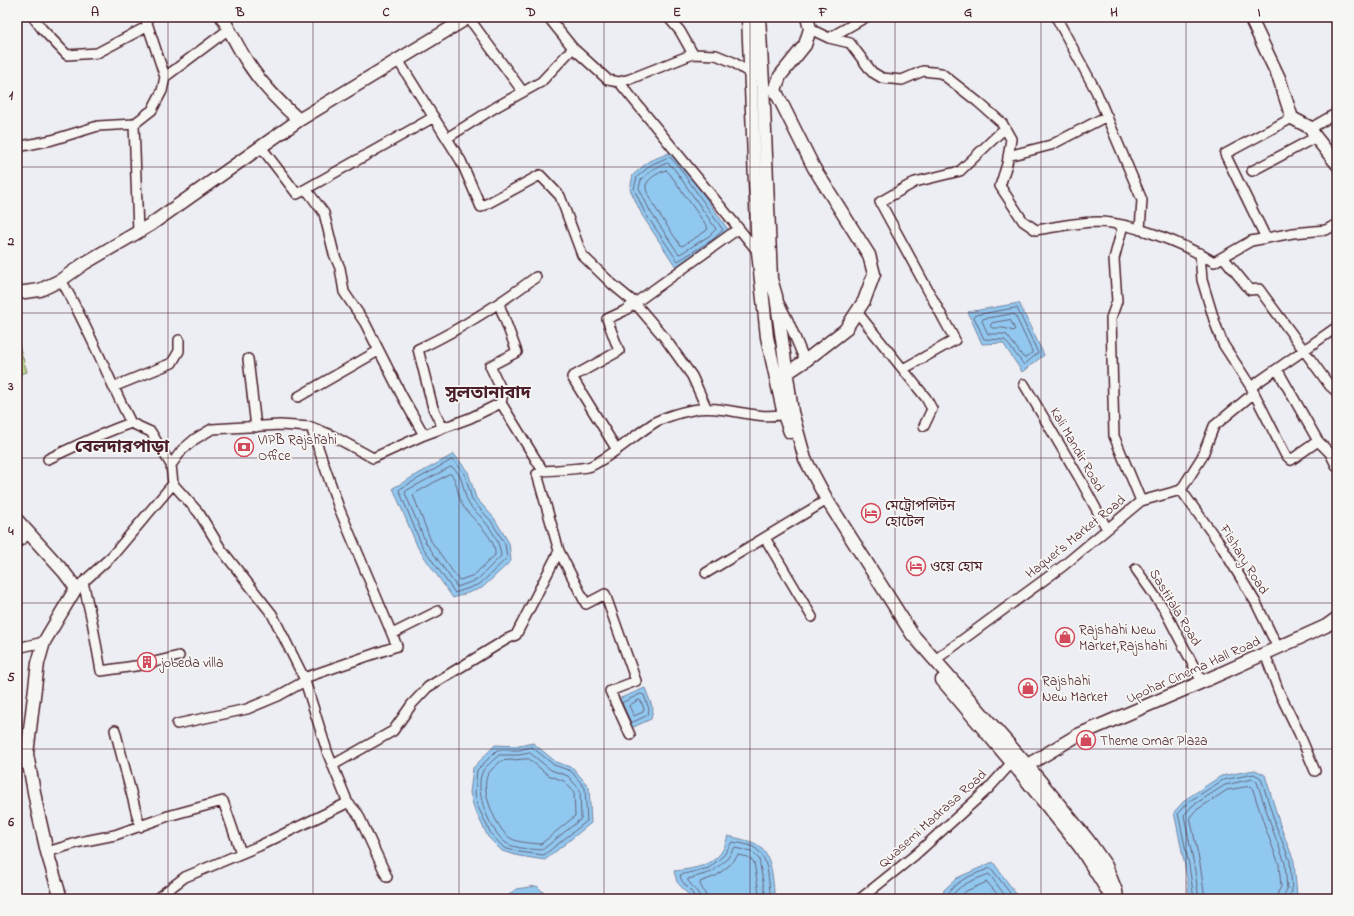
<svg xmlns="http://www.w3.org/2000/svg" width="1354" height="916" font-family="'Indie Flower','Noto Sans Bengali',sans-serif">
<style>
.green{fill:#b9d891;stroke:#827c5e}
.water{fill:#91c8f0;stroke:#7584a1}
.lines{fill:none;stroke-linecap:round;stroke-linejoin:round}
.shore{stroke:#66637a;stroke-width:1}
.street-casing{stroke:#4a1f2b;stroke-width:12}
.secondary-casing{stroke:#4a1f2b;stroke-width:15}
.street{stroke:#f6f6f2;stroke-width:9}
.secondary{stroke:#f6f6f2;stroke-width:12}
.grid{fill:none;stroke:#4a1f2b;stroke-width:1;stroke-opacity:0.55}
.labels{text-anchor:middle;stroke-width:3.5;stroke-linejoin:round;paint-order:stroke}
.poi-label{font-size:14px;fill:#4a1f2b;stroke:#f6f6f2;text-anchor:start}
.street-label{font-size:14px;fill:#4a1f2b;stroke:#f6f6f2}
.district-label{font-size:18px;font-weight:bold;fill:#4a1f2b;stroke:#f6f6f2}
.neatline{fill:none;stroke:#4a1f2b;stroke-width:1.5}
.grid-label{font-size:13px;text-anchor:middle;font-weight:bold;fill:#4a1f2b}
</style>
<rect width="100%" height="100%" fill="#edeef3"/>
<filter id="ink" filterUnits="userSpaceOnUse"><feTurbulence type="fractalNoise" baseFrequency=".025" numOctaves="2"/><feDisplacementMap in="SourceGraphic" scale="8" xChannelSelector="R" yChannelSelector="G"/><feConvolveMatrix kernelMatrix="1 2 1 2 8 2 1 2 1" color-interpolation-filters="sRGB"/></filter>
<g filter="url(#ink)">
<!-- green -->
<path class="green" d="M17 338 27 372 20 374 21 380 17 381Z"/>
<!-- water -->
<path class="water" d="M672 152 682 164 729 231 676 267 642 215 630 189 633 175 649 161Z
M1019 303 1044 355 1022 372 1003 343 982 344 968 312Z
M454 454 468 472 476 498 494 518 509 543 511 561 482 588 453 598 418 548 393 488Z
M645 688 653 709 651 719 629 729 616 700Z
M533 743 556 762 573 768 589 787 591 823 545 860 519 856 502 851 488 837 474 808 470 793 473 768 495 745 519 746Z
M1255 770 1265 775 1280 825 1294 861 1297 895 1288 899H1190L1185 866 1174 812 1186 799 1221 776Z
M728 836C735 838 752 841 756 844 774 855 772 880 775 899H692L677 882 674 871C691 869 712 867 722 851 725 847 726 841 728 836Z
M993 862 1016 894 1012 899H942L944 890 957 878Z
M537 886 550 899H504L516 889Z"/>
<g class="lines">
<!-- shore -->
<path class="shore" d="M669 157 671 158 679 167 723 230 712 240 678 261 677 260 645 213 634 189 637 177 651 165Z
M668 163 675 170 716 229 709 236 680 254 678 253 650 211 639 188 641 180 653 169Z
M666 170 670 174 708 228 706 231 682 246 680 245C674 235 643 194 646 185 649 177 659 173 666 170Z
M1017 308 1038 353 1024 365 1005 340 984 339 974 317 976 315Z
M1012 314 1015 315 1032 351V353L1025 358 1023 357 1007 335 1003 334H988L982 321 983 319Z
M1010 320 1015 329 1013 331 1004 328H992L990 326 992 323Z
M452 460 454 461 465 474 472 500 491 521 505 544 507 558 480 584 455 593 422 546 399 490 400 489Z
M451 467C464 472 462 491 468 502 470 507 476 512 480 516 490 527 500 541 501 556L477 580 457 587 426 543 405 493 406 491Z
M449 474H451C459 484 457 497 463 506 473 521 496 536 495 555L474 575 460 580 458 579 431 541 413 495 414 494Z
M641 694 644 695 649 709 648 715 631 723 622 703Z
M639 700 641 701 644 709 643 712 634 716 629 706Z
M532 747 554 765 571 771 585 788 587 821 544 855 519 852 504 848 491 834 478 807 475 793 477 770 497 750H519Z
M530 753 551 770 568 776 580 790 581 819 542 850C532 849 515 849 506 843 490 831 474 792 482 773 483 768 495 759 499 755H519Z
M529 759 548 775 564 781 574 792 575 816 541 844C531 843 518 843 510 838 497 830 479 789 488 774 491 769 497 765 501 761Z
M695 899C693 889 681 885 680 875L709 868 724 855 732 842C738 843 748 844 753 847 770 855 768 883 771 899
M700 899 698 893 688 881V879L712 872 728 858 734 848 751 851 759 859 766 899
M706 899C706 891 700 888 700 882L716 876 732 863 738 855 748 857 754 862 760 899
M946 899C951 881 975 874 991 868L1010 893 1009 899
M951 899C955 885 977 879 989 874L1004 894V899
M958 899 966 891 987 882 998 895V899
M1194 899 1189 865 1178 813 1188 802 1223 780 1254 774 1261 778 1276 826 1290 861 1292 892 1289 895 1288 899
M1199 899 1194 865 1184 815 1192 806 1225 785 1253 779 1257 782 1272 828 1285 863 1287 889 1284 895 1283 899
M1205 899 1200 864 1190 817 1195 811 1227 790 1251 786 1252 787 1266 830 1279 864 1281 887 1278 892 1277 899"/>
<defs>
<path id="street" d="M33 17 42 29 67 55 97 53 148 26
M145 17 165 77
M468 17 523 92
M548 17 573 48 608 80 619 82 630 79 693 54 716 55 733 62 754 76
M668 17 680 31 693 54
M1056 17 1096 91 1142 200 1140 230
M810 29 829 38 850 43 872 72 882 78 902 80 923 71 941 73 978 102 1002 123 1011 139 1007 164 1000 186 1023 221 1036 230C1055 227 1079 222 1098 222 1134 223 1182 243 1214 262L1251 241 1293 233 1326 230 1337 224
M829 38 866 17
M398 60 461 161 481 207 540 175 560 196 582 255 612 284 635 303 664 337 692 376 706 407
M619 82 758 252 761 253
M1311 128 1337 113
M447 138 496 107 541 82 573 48
M17 147 52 140 98 126 134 124
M261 147 297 194 434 117
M1008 156 1051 145 1107 116
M1252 171 1316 137
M306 189 324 213 334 254 340 268 344 292 365 323 402 396 424 435
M138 232 134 124 152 110 162 91 165 77 229 29
M1266 238 1225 154 1292 118
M1200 253 1202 280 1215 323 1223 344 1251 387 1285 454 1291 460 1318 441 1330 453 1337 467
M1223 257 1250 290 1259 289 1330 386 1337 392
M61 280C88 326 107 376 131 423L151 432 171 465 182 450 195 439 212 429 280 425 311 427 331 435 373 458 424 435 470 418 501 403 543 471C553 470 584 469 591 466 615 454 634 435 657 421 666 417 682 412 692 410 724 403 757 423 789 413
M779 303 787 318 805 361
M499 304 517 352 490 366 503 393 501 403
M857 312 926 398 932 409 924 426
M248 359 256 427
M903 369 955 340 880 202 915 182 960 171 1005 128
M1277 369 1318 441
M1024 384 1080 479 1107 529
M113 387 172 363 179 351V340
M1251 387 1337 327
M298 397 378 351
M443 428 433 408 418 349C460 330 499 304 536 277
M617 450 572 377 619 351 607 319 624 311 738 229
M48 459C75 446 102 433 131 423
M1181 490 1220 544 1256 603 1278 648
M1141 501 1181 490 1202 457 1214 426 1254 393
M765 538 812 617
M17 543 29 534
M559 551 586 604 605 594 636 681 610 691 630 735
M1136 569 1164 609 1202 682
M706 573 827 500
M83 582 92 621 101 671 142 665 179 656
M80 585 112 556 173 484 171 465
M392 634 438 611
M17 648 44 642
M1265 654 1279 692 1299 733 1315 771
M935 660 1063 566 1141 501 1114 436 1111 318 1117 301 1114 259 1123 225
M304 678 397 646 339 508 311 427
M177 724 247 709 278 696 305 681
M115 730 140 827
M17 765 28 763
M333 765 393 731 412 704 428 687 507 639 516 635 559 551 537 474 543 471
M347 802 352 807 358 814 387 877
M47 852 80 842 115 835 168 816 223 801 241 853
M156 899 185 877 259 846 343 805 347 802 346 798 328 754 304 678 272 614 221 549 199 513 173 484
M860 899 915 855 988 789 1015 759"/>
<path id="secondary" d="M222 17C231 32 238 48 248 63 262 85 280 103 299 120
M748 17 758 252 767 337 784 415 790 432
M759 17 763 83 771 279 776 296 792 412 805 459 827 500 912 634 1027 765 1088 840 1106 866 1116 891 1117 899
M1250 17 1279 78 1292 118 1311 128 1314 135 1337 164
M17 293 40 290 61 280 85 263 150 225 299 120 469 17
M780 374 787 373 805 361 845 330 864 301 874 274 869 255 814 168 775 90 780 76 805 45 810 29 807 17
M17 520 64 572 76 588 44 642 38 663 27 754 37 808 47 852 61 899
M942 680 1019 771 1080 847 1109 893 1108 899
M1021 769 1078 735 1202 682 1326 626 1337 618"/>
</defs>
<!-- street casing -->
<use href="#street" class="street-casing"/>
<!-- secondary casing -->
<use href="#secondary" class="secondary-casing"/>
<!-- street -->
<use href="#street" class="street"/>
<!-- secondary -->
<use href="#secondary" class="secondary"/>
</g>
</g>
<!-- grid -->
<path class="grid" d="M168 17V899M313 17V899M459 17V899M604 17V899M750 17V899M895 17V899M1041 17V899M1186 17V899M17 167H1337M17 313H1337M17 458H1337M17 603H1337M17 749H1337"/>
<!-- icons -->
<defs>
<symbol id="bank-ring" viewBox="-11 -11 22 22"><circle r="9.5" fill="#f6f6f2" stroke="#d1495b" stroke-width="1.5"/><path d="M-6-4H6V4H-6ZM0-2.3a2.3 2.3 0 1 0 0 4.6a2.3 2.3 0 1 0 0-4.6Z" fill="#d1495b"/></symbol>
<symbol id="hotel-ring" viewBox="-11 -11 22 22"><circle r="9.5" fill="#f6f6f2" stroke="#d1495b" stroke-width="1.5"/><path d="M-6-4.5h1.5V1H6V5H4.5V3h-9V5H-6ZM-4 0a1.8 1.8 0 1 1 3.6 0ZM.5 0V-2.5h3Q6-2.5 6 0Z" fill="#d1495b"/></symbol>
<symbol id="shop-ring" viewBox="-11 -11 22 22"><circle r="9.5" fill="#f6f6f2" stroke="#d1495b" stroke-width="1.5"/><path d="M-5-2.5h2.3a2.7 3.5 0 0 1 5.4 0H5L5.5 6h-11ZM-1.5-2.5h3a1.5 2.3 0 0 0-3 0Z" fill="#d1495b"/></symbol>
<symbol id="building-ring" viewBox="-11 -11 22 22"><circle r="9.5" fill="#f6f6f2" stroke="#d1495b" stroke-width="1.5"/><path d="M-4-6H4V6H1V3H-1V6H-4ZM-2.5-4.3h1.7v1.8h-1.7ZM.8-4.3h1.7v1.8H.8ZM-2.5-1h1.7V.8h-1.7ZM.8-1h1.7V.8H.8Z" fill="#d1495b"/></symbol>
</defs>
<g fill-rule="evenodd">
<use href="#bank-ring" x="233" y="436" width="22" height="22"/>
<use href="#hotel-ring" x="860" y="502" width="22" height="22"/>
<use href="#hotel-ring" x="905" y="555" width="22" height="22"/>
<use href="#shop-ring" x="1054" y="626" width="22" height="22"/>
<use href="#building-ring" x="136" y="651" width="22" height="22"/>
<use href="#shop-ring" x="1017" y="677" width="22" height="22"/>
<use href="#shop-ring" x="1075" y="729" width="22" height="22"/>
</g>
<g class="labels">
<!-- poi labels -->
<g class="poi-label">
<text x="258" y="444">VIPB Rajshahi<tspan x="258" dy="16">Office</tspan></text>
<text x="885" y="510">মেট্রোপলিটন<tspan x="885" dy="16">হোটেল</tspan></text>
<text x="930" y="571">ওয়ে হোম</text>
<text x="1079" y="634">Rajshahi New<tspan x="1079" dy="16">Market,Rajshahi</tspan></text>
<text x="161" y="667">jobeda villa</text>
<text x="1042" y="685">Rajshahi<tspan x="1042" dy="16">New Market</tspan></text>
<text x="1100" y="745">Theme Omar Plaza</text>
</g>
<!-- street labels -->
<g class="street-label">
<text transform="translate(1078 449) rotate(60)" y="5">Kali Mandir Road</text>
<text transform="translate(1075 536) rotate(-39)" y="5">Haquer's Market Road</text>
<text transform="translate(1245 559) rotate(58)" y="5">Fishary Road</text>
<text transform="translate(1176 607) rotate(59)" y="5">Sastitala Road</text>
<text transform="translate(1193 669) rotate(-24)" y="5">Upohar Cinema Hall Road</text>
<text transform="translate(932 818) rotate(-42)" y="5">Quasemi Madrasa Road</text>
</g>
<!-- district labels -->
<g class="district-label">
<text x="488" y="398">সুলতানাবাদ</text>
<text x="122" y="452">বেলদারপাড়া</text>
</g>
</g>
<!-- margin -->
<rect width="1354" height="916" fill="none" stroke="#f6f6f2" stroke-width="44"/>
<rect x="22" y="22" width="1310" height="872" class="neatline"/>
<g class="grid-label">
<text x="95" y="16">A</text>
<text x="240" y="16">B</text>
<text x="386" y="16">C</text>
<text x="531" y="16">D</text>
<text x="677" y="16">E</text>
<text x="823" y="16">F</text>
<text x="968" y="16">G</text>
<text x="1114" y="16">H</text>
<text x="1259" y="16">I</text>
<text x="11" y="99">1</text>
<text x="11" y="245">2</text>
<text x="11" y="390">3</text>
<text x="11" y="535">4</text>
<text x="11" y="681">5</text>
<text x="11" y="826">6</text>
</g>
</svg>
